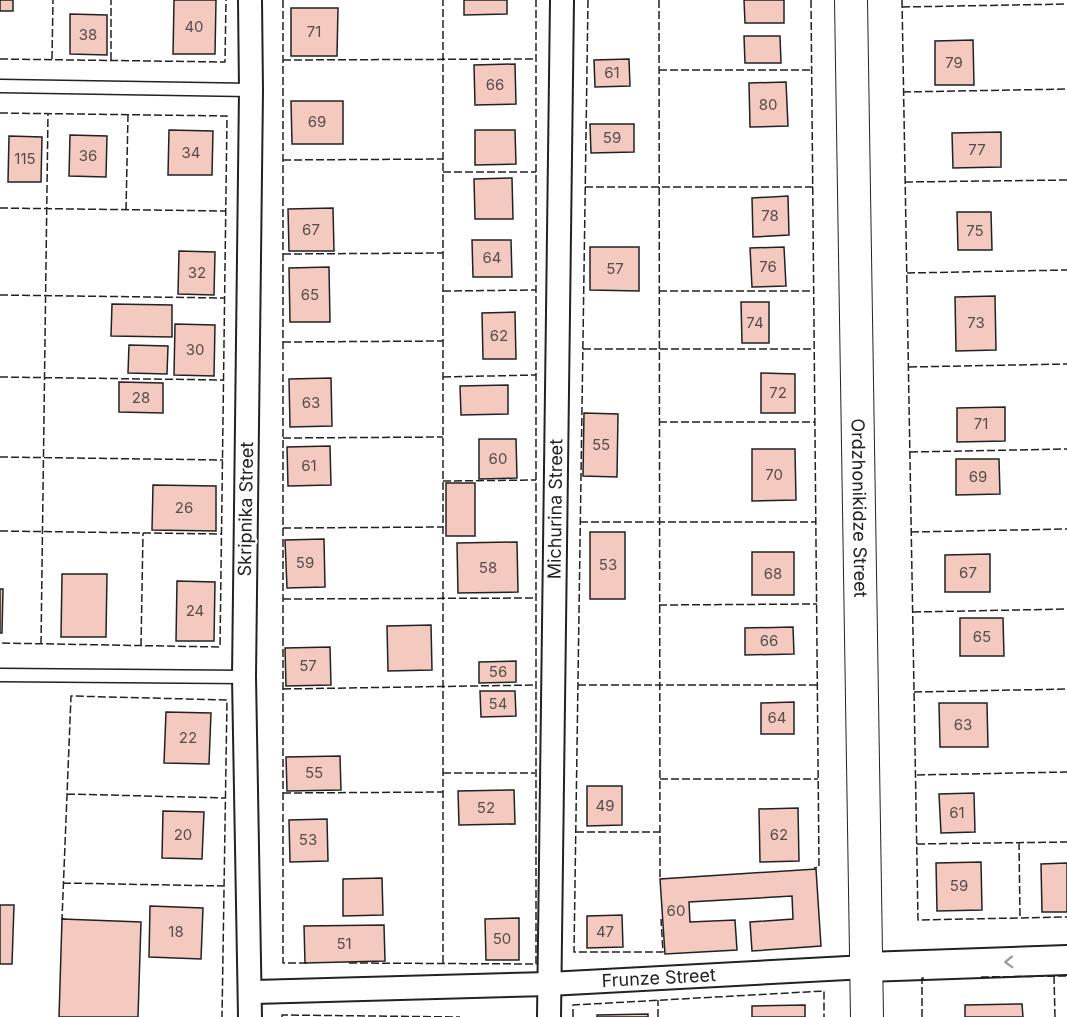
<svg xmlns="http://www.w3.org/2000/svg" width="1067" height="1017" font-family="Inter,sans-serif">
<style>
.building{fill:#f3c9c0;stroke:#222;stroke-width:1.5}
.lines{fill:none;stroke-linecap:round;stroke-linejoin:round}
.service-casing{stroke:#222;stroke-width:15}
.minor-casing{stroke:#222;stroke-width:26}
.tertiary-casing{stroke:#222;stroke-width:32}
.secondary-casing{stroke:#222;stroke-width:34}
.service{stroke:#fff;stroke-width:12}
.minor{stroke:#fff;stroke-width:22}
.tertiary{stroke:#fff;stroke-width:28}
.secondary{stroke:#fff;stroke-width:32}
.fence{stroke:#222;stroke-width:1.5;stroke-dasharray:8 3;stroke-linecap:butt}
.oneway{stroke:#9c9c9c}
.labels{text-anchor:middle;stroke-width:4.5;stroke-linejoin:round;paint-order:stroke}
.number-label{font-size:15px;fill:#564c4a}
.street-label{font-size:18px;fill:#222;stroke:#fff}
</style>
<rect width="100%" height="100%" fill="#fff"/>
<!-- building -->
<path class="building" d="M0 0H13V11H0Z
M174 0H216L215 54H173Z
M464 0H507V14L464 15Z
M744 0H784V23H745Z
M291 8H338L337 56H291Z
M70 14 107 15V55L70 54Z
M744 36H780L781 63H745Z
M973 40 974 85H935V41Z
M629 59 630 86 595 87 594 60Z
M515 64 516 104 475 105 474 65Z
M786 82 788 126 750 127 749 83Z
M291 101H343V144H292Z
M590 124H634V152L591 153Z
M169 130 213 131 212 175H168Z
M475 130H515L516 164 475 165Z
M1001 132V167L953 168 952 133Z
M70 135 107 136 106 177 69 176Z
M9 136 42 137 41 182H8Z
M512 178 513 219H475L474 179Z
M788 196 789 235 753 237 752 198Z
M333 208 334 251H289L288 209Z
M957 212H991L992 250H958Z
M472 240H511L512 277H473Z
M590 247H639V291L590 290Z
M784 247 786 286 752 287 750 248Z
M179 251 215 252 214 295 178 294Z
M329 267 330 322H290L289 268Z
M995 296 996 350 956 351 955 297Z
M741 302H769V343H742Z
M112 304 172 305V337L111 336Z
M515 312 516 359H483L482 313Z
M175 324 215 325 214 376 174 375Z
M129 345 168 346 167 374 128 373Z
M761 373 795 374V413H761Z
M331 378 332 426 290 427 289 379Z
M119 382 163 383V413L119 412Z
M508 385V414L461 415 460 386Z
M1005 407V441L957 442V408Z
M584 413 618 414 617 477 583 476Z
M479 439H516L517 478 479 479Z
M330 446 331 485 288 486 287 447Z
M752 449H795L796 500 752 501Z
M956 459H999L1000 494 956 495Z
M446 483H475V536H446Z
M153 485 216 486V531L152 530Z
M590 532H625V599H590Z
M324 539 325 587 287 588 285 540Z
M517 542 518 592 458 593 457 543Z
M752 552H794V595H752Z
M990 554V592H945V555Z
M62 574H107L106 637H61Z
M177 581 215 582 214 641H176Z
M0 589H3L2 633H0Z
M960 618H1003L1004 656H960Z
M431 625 432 670 388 671 387 626Z
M793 627 794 654 745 655V628Z
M330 647 331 685 286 686 285 648Z
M516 661V682L479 683V662Z
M480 691H515L516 716 481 717Z
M794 702V734H761V703Z
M939 703H987L988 747H940Z
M166 712 211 713 209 764 164 763Z
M340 756 341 790 287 791 286 757Z
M587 786H622V825L587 826Z
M514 790 515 824 459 825 458 791Z
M974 793 975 832 941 833 939 794Z
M798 808 799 861 760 862 759 809Z
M163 811 204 812 202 859 162 858Z
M327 819 328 861 290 862 289 820Z
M981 862 982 910 937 911 936 863Z
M1067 863V912H1042L1041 864Z
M816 869 821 946 752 951 750 922 793 919 792 896 689 902 690 922 735 920 737 950 665 954 660 879Z
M382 878 383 915 343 916V879Z
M0 905H14L12 964H0Z
M150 906 203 908 201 959 149 957Z
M622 915 623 947 587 948V916Z
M519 918V960H486L485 919Z
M62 919 141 922 138 1017H59Z
M384 925 385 961 305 963 304 926Z
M1022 1004 1023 1017H965V1005Z
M805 1005V1017H752V1006Z
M648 1014V1017H597V1015Z"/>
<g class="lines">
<defs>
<path id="service" d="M0 86 251 90
M0 675 244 677"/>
<g id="minor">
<path d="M250 0 251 90 244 677 250 1017"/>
<path id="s1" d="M251 992 549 984 866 967"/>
<path id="s2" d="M549 1017 562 0"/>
</g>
<path id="tertiary" d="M866 967 1067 960"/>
<g id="secondary">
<path id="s3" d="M851 0 867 1017"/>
</g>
</defs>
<!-- service casing -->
<use href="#service" class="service-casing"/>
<!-- minor casing -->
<use href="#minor" class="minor-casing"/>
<!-- tertiary casing -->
<use href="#tertiary" class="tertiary-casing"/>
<!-- secondary casing -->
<use href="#secondary" class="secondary-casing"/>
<!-- service -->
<use href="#service" class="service"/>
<!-- minor -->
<use href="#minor" class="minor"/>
<!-- tertiary -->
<use href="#tertiary" class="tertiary"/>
<!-- secondary -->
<use href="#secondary" class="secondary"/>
<!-- fence -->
<path class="fence" d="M283 0V963H307
M588 0 574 952H663L661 919
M659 0 660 878
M811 0 819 867 814 868
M902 0 918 920 1067 917
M902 7 1067 4
M0 59 225 62 226 0
M52 59 53 0
M111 60V0
M283 60 536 59
M659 70H811
M903 92 1067 89
M0 113 227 116 220 647 0 643
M283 160 443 159
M443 172H536
M905 182 1067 180
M585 187H813
M0 208 226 211
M126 210 128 115
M283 254 443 253
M907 273 1067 270
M443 291 536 290
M659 291H813
M0 295 225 298
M283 342 443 341
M583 349H814
M909 367 1067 364
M0 377 223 380
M443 377 536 375
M659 422H815
M283 438 443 437
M910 452 1067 449
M0 457 223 460
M443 481 536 480
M580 522H816
M283 528 443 527
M0 531 222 534
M911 532 1067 529
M283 599 536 598
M659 605 817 604
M913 612 1067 609
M41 644 48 113
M141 646 143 533
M578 685H817
M283 689 536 685
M914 692 1067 689
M443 773H535
M917 775 1067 772
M660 779H818
M283 793 443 792
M67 794 225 798
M576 832H660
M1019 842 1020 918
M917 844 1067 842
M63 883 224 886
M65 919H62L71 696 227 700 222 1017
M349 963 536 964V0
M443 963V0
M1054 976 1055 1017
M981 977 1067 976
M282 1017V1015L460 1017
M573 1017V1005L824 991V1017
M658 1017V1000
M922 1017V978H924"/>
</g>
<!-- one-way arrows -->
<defs><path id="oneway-chevron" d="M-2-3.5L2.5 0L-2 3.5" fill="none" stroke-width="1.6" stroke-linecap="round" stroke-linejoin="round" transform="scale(1.5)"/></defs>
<use class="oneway" href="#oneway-chevron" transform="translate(1009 962) rotate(178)"/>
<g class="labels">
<!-- number labels -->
<g class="number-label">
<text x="194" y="32">40</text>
<text x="314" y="37">71</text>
<text x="88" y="40">38</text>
<text x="954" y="68">79</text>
<text x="612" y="78">61</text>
<text x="495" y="90">66</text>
<text x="768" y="110">80</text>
<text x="317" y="127">69</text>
<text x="612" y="143">59</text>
<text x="977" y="155">77</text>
<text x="191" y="158">34</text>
<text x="88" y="161">36</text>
<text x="25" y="164">115</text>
<text x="770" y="221">78</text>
<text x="311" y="235">67</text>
<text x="975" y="236">75</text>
<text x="492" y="263">64</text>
<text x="768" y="272">76</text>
<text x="615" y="274">57</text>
<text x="197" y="278">32</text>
<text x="310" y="300">65</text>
<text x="755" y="328">74</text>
<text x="976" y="328">73</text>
<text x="499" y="341">62</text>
<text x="195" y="355">30</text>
<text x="778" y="398">72</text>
<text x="141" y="403">28</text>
<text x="311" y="408">63</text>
<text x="981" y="429">71</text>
<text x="601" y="450">55</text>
<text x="498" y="464">60</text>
<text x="309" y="471">61</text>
<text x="774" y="480">70</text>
<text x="978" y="482">69</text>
<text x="184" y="513">26</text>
<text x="305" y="568">59</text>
<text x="608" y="570">53</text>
<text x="488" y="573">58</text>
<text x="968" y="578">67</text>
<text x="773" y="579">68</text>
<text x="195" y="616">24</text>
<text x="982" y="642">65</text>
<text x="769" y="646">66</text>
<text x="308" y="671">57</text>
<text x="498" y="677">56</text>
<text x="498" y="709">54</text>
<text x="777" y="723">64</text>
<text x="963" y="730">63</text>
<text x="188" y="743">22</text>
<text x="314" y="778">55</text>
<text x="605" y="811">49</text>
<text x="486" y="813">52</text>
<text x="957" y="818">61</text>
<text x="183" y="840">20</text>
<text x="779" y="840">62</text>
<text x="308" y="845">53</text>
<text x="959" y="891">59</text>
<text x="676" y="916">60</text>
<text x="176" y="937">18</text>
<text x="605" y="937">47</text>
<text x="502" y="944">50</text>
<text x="344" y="949">51</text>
</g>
<!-- street labels -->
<g class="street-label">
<text transform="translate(246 509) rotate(-89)" y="6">Skripnika Street</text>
<text dy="6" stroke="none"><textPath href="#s2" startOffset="508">Michurina Street</textPath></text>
<text dy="6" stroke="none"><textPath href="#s3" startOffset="508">Ordzhonikidze Street</textPath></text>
<text dy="6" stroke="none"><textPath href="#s1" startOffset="408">Frunze Street</textPath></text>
</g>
</g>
</svg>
